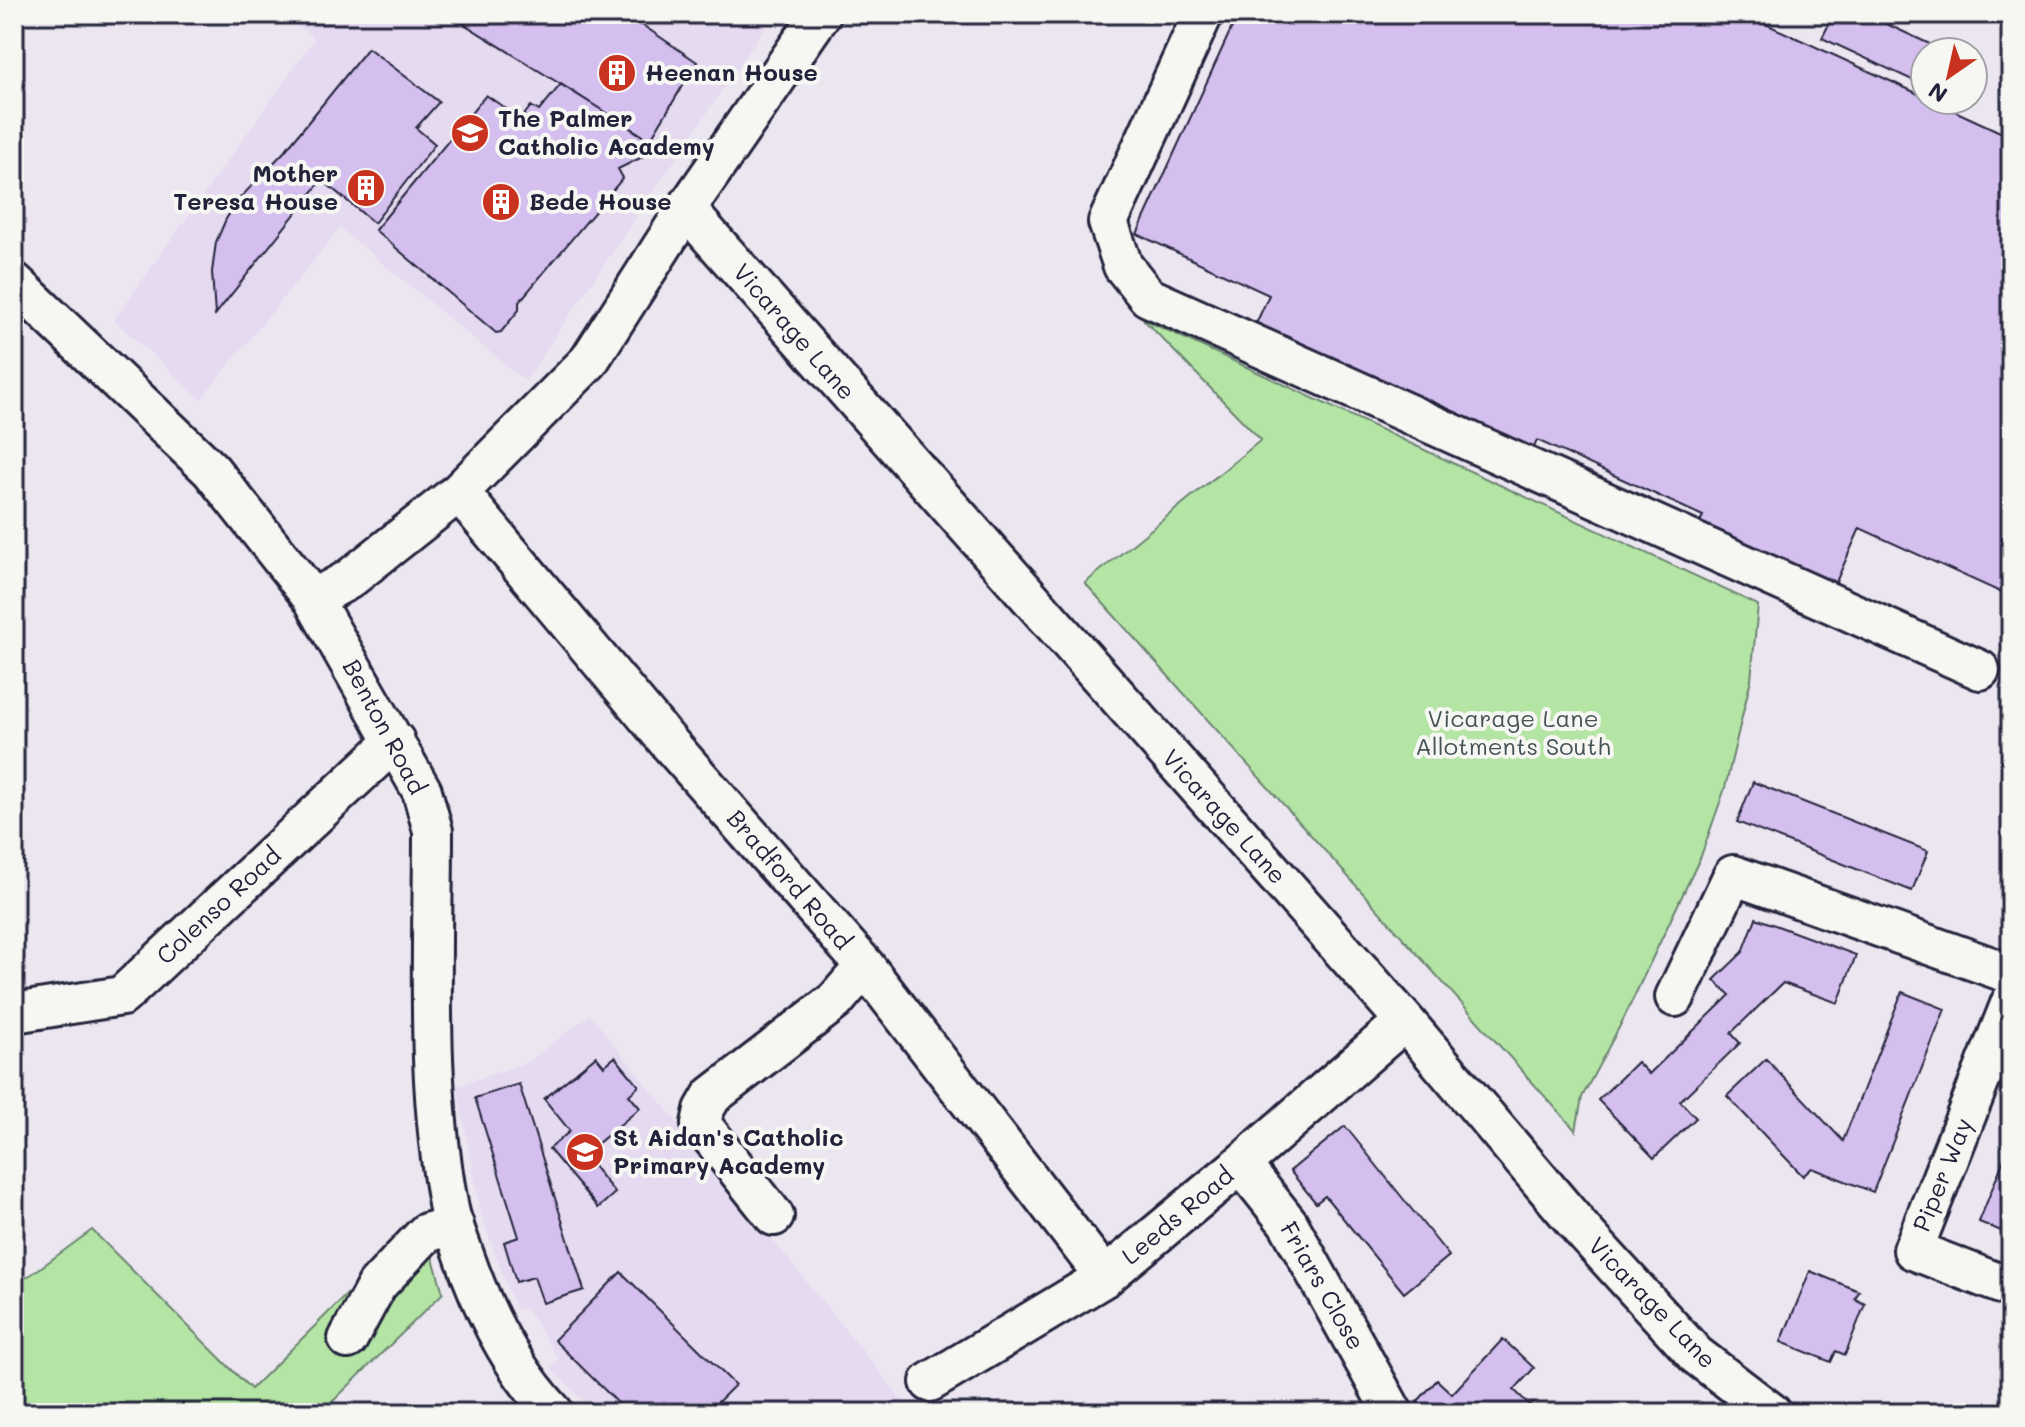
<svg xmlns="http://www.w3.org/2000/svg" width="2025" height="1427" font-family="Mali,sans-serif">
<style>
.built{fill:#e5daf0}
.green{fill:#b4e5a5;stroke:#6b8470;stroke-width:2}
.building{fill:#d4bfef;stroke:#22223b;stroke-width:2}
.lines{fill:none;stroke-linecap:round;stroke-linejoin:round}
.minor-casing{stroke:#22223b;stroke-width:44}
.minor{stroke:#f6f6f2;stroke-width:38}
.labels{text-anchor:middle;stroke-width:8;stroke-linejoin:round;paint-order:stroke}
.poi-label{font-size:24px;font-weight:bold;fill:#22223b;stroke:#f6f6f2;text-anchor:start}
.street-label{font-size:24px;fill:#22223b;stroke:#f6f6f2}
.park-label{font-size:24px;fill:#465356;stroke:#f6f6f2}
</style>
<rect width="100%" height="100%" fill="#ece6f1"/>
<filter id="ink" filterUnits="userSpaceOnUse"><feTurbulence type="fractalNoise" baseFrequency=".0125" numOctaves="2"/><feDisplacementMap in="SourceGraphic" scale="16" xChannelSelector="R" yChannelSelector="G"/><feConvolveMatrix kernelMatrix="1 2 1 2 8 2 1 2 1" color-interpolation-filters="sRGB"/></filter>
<g filter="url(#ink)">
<!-- built -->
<path class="built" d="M281 14H774L525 381 340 228 201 399 114 320 315 38Z
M590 1015 913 1413H596L551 1368 559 1360 526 1308 516 1310 482 1218 457 1086 528 1062Z"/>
<!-- green -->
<path class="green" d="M1143 319 1758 605 1751 679 1725 788 1701 856 1623 1020 1582 1097 1576 1131 1085 583 1261 440Z
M422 1220 443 1293 321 1413H14V1284L32 1274 92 1230 251 1389Z"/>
<!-- building -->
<path class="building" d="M448 14H626L697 62 650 140Z
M1238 14H1744L1925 97V100H1931L2011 137V597L1860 528 1832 591 1696 529 1703 516 1537 440 1532 453 1255 326 1269 295 1137 234Z
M1834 14H1865L1947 52H1925V86L1822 38Z
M368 48 439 102 416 128 435 144 374 223 322 180 215 315 212 272 216 242 226 219 239 199 284 152Z
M561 84 661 148 618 169 623 178 519 302V310L501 332 496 333 375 230 486 95 521 119 531 106 539 111Z
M1753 782 1928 851 1912 891 1737 822Z
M1756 918 1856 955 1838 1003 1783 983 1731 1033 1740 1043 1680 1101 1696 1118 1654 1158 1598 1100 1637 1062 1649 1074 1730 995 1714 980 1743 952Z
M1902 992 1945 1009 1873 1192 1812 1168 1803 1176 1727 1096 1766 1059 1843 1141Z
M596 1056 604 1066 615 1057 639 1086 629 1095 640 1108 584 1155 615 1193 598 1208 549 1149 570 1131 544 1099Z
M519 1084 584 1290 543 1303 534 1277 516 1282 504 1242 519 1237 475 1098Z
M1345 1126 1449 1256 1404 1293 1325 1196 1316 1203 1290 1171Z
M2011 1141V1235L1979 1222Z
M1810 1271 1859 1291 1855 1299 1865 1304 1845 1355 1836 1351 1831 1362 1781 1342Z
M621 1272 735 1385 707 1413H628L554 1340Z
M1503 1339 1534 1368 1514 1390 1538 1413H1429L1417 1402 1437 1380 1452 1394Z"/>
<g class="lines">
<defs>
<path id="minor" d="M1203 14 1108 222 1123 266 1148 297 1980 670
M686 209 1405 1021 1582 1230 1696 1355 1772 1413
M14 282 211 470 313 599 422 791 433 831C433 957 425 1084 449 1209 452 1224 459 1240 464 1255 484 1313 512 1368 554 1413
M459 492 669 743 865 966 1105 1277
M313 599 348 580 459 492 589 361 686 209 821 14
M1675 997 1733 875 2011 974
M2011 1002 1913 1250 2011 1288
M14 1013 122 996 395 741
M1241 1164 1288 1223 1393 1413
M774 1216 701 1124 704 1110 712 1096 835 1001 865 966
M348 1339 377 1285 426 1233 454 1225
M930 1382 1105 1277 1241 1164 1405 1021"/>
</defs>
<!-- minor casing -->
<use href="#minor" class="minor-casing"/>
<!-- minor -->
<use href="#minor" class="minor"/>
</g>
</g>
<!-- icons -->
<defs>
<symbol id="building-disc" viewBox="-11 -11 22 22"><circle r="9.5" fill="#c8321e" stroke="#f6f6f2"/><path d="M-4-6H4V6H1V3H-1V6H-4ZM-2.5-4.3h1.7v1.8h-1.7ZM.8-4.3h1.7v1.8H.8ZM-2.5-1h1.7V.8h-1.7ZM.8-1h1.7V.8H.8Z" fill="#fff"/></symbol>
<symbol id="school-disc" viewBox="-11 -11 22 22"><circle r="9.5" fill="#c8321e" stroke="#f6f6f2"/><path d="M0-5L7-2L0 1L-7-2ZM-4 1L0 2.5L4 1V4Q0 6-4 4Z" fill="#fff"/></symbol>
</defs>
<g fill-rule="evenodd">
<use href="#building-disc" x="595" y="51" width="44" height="44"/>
<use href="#school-disc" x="448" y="111" width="44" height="44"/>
<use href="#building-disc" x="344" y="166" width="44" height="44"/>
<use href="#building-disc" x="479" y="180" width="44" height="44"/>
<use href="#school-disc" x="563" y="1130" width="44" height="44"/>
</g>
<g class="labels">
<!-- poi labels -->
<g class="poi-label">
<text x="645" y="81">Heenan House</text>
<text x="498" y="127">The Palmer<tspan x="498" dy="28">Catholic Academy</tspan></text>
<text x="338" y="182" text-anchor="end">Mother<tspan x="338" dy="28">Teresa House</tspan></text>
<text x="529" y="210">Bede House</text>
<text x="613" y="1146">St Aidan's Catholic<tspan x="613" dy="28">Primary Academy</tspan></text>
</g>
<!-- street labels -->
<g class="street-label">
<text transform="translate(794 332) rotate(49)" y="8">Vicarage Lane</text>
<text transform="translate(384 727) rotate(62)" y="8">Benton Road</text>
<text transform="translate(1224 817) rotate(48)" y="8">Vicarage Lane</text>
<text transform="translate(789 880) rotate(49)" y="8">Bradford Road</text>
<text transform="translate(219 906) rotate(-43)" y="8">Colenso Road</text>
<text transform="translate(1943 1175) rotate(-68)" y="8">Piper Way</text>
<text transform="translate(1178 1216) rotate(-40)" y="8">Leeds Road</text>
<text transform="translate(1322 1286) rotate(60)" y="8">Friars Close</text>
<text transform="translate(1652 1303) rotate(46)" y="8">Vicarage Lane</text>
</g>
<!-- park labels -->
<g class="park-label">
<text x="1513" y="727">Vicarage Lane<tspan x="1513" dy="28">Allotments South</tspan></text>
</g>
</g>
<!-- margin -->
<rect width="2025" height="1427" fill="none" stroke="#f6f6f2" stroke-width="48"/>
<rect x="24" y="24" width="1977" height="1379" fill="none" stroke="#22223b" stroke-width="3" filter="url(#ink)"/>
<!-- north arrow -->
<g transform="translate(1949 76) rotate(214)"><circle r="38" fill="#f6f6f2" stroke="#a1a1a9" stroke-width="2"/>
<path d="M0-6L14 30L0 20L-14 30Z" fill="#c8321e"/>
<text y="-12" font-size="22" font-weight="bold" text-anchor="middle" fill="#22223b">N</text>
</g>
</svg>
